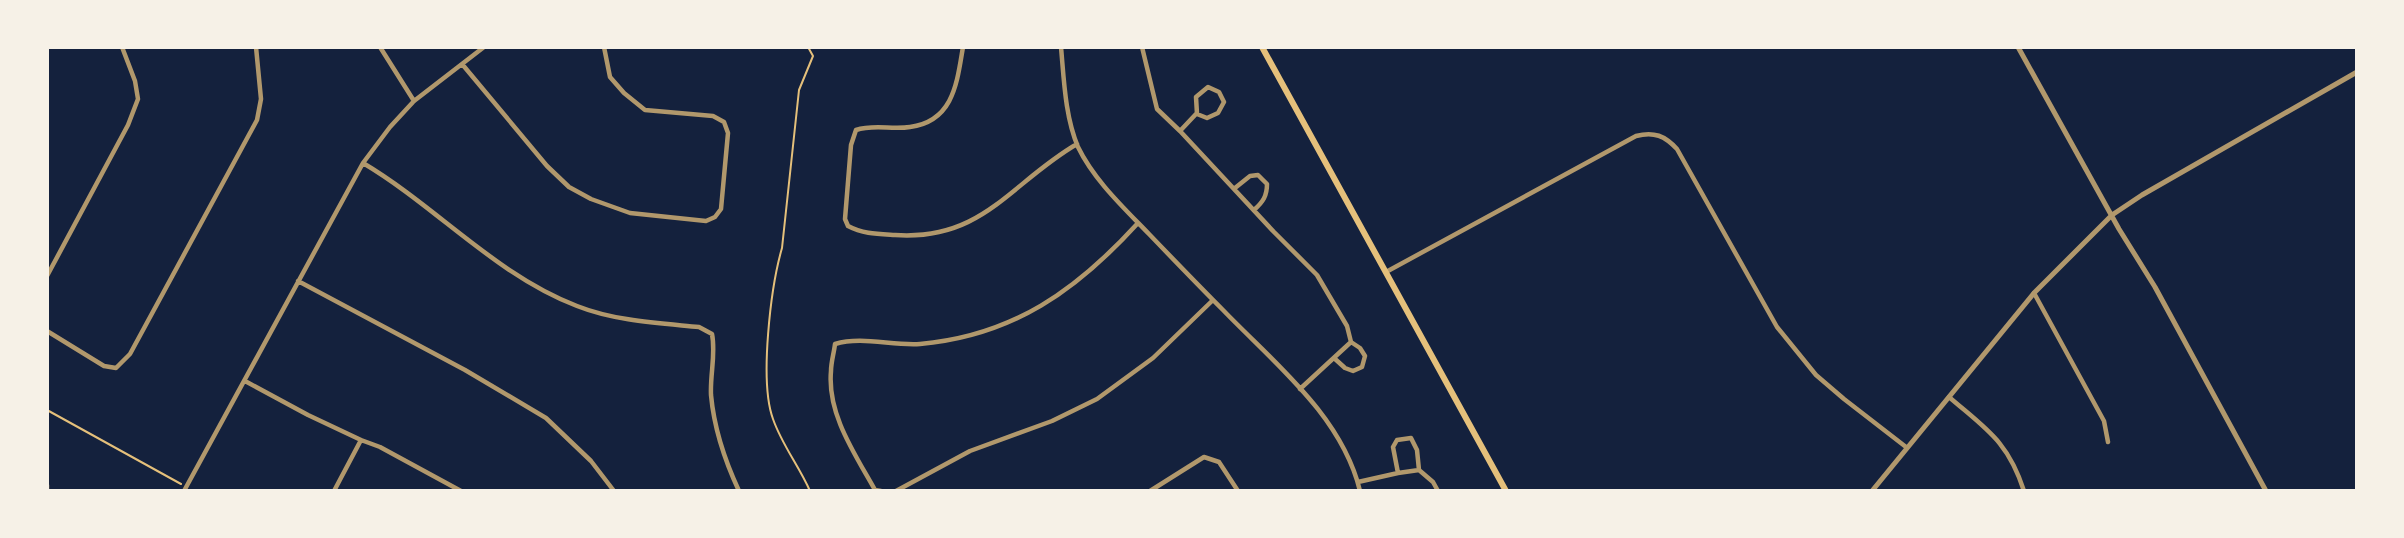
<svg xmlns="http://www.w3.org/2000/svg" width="2404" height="538" font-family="Helvetica,sans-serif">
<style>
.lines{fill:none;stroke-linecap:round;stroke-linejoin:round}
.path{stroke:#e5c07b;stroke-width:2}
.minor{stroke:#b1986c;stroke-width:4.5}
.tertiary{stroke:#b1986c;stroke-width:5}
.secondary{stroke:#e5c07b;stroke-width:6}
</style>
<rect width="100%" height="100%" fill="#14213d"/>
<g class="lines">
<!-- path -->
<path class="path" d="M808 47 813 56 799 90 782 248C771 286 759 381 773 419 782 445 799 466 810 491
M47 410 181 484"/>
<!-- minor -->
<path class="minor" d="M380 47 414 101
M963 47C957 82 954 121 910 127 892 130 874 124 856 130L851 145 845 219 848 226C863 234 877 234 895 235 983 241 1010 183 1077 144
M1061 47C1064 80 1065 116 1078 147 1094 180 1123 207 1149 234 1173 259 1198 285 1223 310 1274 363 1342 416 1360 491
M1142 47 1157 109 1180 131 1274 232 1317 275 1347 326 1351 342 1360 348 1365 356 1362 367 1353 371 1345 368 1334 358
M462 64 547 166 569 187 591 199 630 213 706 221 715 217 721 209 728 133 724 122 713 116 645 110 624 93 610 77 604 47
M1208 87 1219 92 1224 102 1218 113 1207 118 1197 114 1196 97Z
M1180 131 1196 114
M363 163C437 207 496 275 577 306 615 321 658 323 699 327L712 334C716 354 710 374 711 395 714 428 725 461 739 491
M1235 188 1250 176 1258 175 1267 184C1267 196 1263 202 1254 210
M1386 272 1636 136C1654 131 1665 136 1677 149L1777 327 1816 375 1844 399 1906 447
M47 276 128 125 138 99 135 81 122 47
M298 281 465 370 546 418 591 461 614 491
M2034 293 2104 421 2108 442
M47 331 104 366 116 368 130 354 257 120 261 99 256 47
M245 381 308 415 361 440
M1300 389 1351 342
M1949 397C1986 429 2008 441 2024 491
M1398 473 1393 447 1397 440 1411 438 1417 450 1419 470 1433 482 1438 491
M1358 482 1398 473 1419 470
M47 485V491
M184 491 363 163 390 127 414 101 484 47
M334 491 361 440 380 447 461 491
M881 491 875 490C855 454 827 414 831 371 831 362 834 353 835 344 862 336 892 346 920 344 1013 336 1077 290 1138 223
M896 491 970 451 1052 421 1097 399 1153 358 1213 300
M1150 491 1204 457 1219 462 1238 491"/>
<!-- tertiary -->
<path class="tertiary" d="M2018 47 2119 229 2155 287 2266 491
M1872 491 2034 293 2112 215 2142 195 2357 72"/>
<!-- secondary -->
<path class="secondary" d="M1262 47 1506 491"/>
</g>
<!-- border -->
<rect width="2404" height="538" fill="none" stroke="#f6f1e7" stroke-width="98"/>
</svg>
